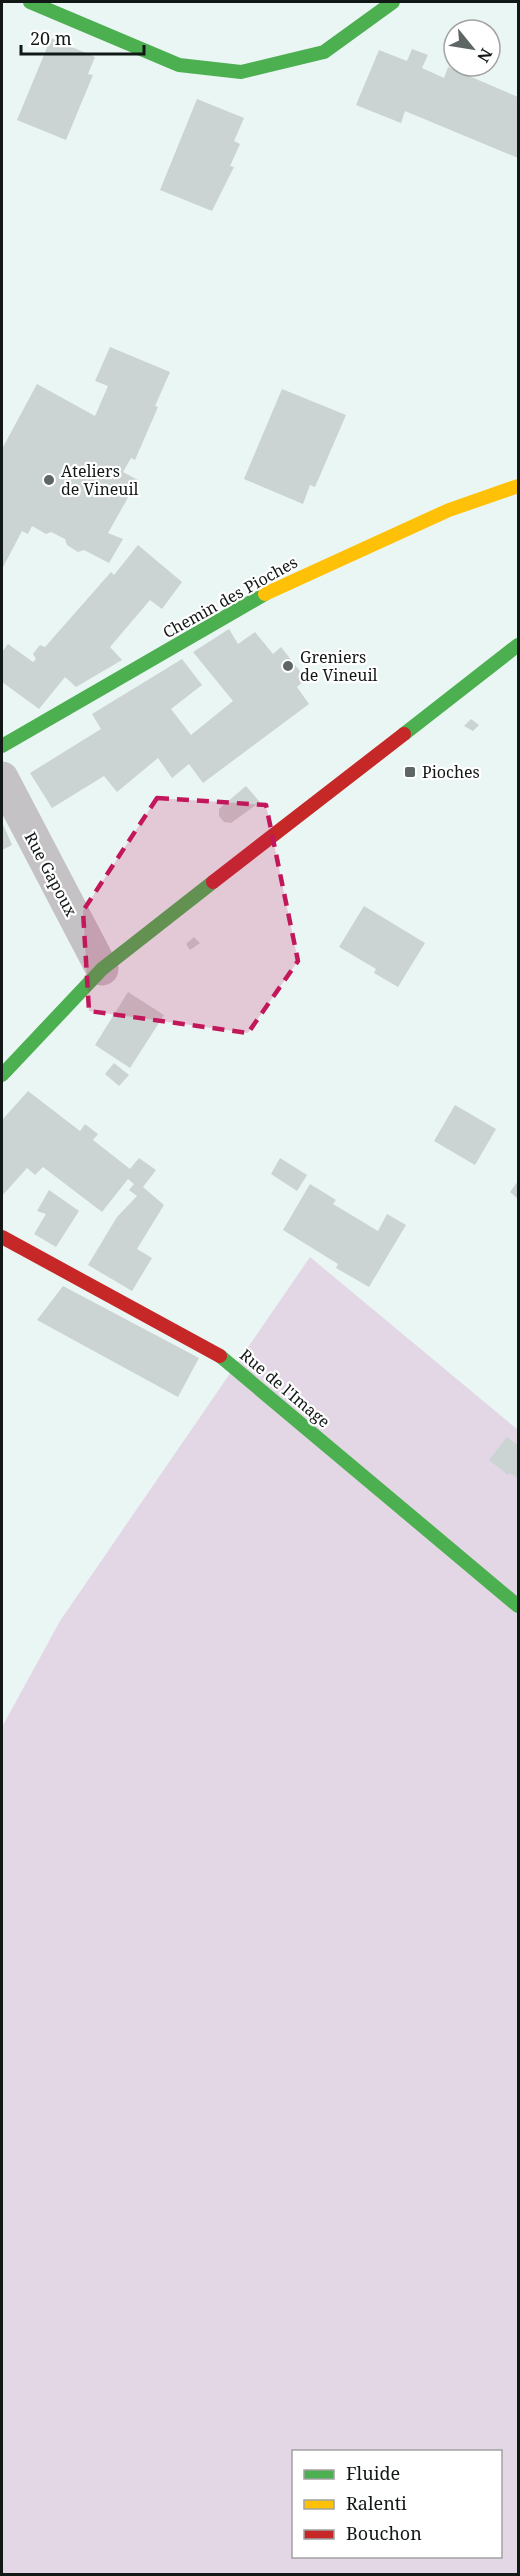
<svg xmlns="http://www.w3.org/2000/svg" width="520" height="2576" font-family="'Noto Serif',serif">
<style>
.green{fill:#e3d7e5;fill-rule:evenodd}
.building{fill:#cbd4d2}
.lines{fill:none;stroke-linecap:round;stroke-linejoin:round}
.street{stroke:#c5c2c6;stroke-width:33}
.fast{stroke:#4caf50;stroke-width:14}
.slow{stroke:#ffc107;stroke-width:14}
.jam{stroke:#c62828;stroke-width:14}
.marked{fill:#c2185b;fill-opacity:0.2;stroke:#c2185b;stroke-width:4.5;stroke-dasharray:12 8;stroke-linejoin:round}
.poi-dot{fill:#5d6664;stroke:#fff;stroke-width:2}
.labels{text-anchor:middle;stroke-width:4.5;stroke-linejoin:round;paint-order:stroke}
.poi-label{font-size:16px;fill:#111816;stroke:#fff;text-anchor:start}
.street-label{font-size:16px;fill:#111816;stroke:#fff}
</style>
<rect width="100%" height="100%" fill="#eaf6f4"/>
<!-- green -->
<path class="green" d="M310 1257 518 1430V2574H2V1727L60 1621ZM294 2452H500V2556H294Z"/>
<!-- building -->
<path class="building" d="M51 38 95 57 88 74 93 75 66 140 17 120Z
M412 49 428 55 422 68 444 78 448 67 518 97V158L405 111 401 123 356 105 379 50 407 61Z
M197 99 244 118 234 141 240 144 230 166 234 167 212 211 160 190Z
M110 347 170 372 155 406 158 407 135 460 131 458 123 472 138 480 108 533 123 539 109 563 84 550 78 552 67 545 65 539 51 532 46 534 32 526 28 534 22 531 2 569V449L37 384 95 416 108 386 95 381Z
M282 389 346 415 315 487 310 485 303 504 244 479Z
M138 545 182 582 162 609 150 600 110 647 122 660 76 687 65 677 39 709 2 682V652L8 644 33 662 36 659 33 654 40 645 45 647 111 572 114 575Z
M229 629 238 644 255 632 273 654 281 647 306 679 297 687 309 704 203 783 189 764 172 778 158 758 117 792 104 776 52 808 30 773 101 729 92 714 182 659 202 685 171 709 191 735 233 701 193 652Z
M471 719 479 725 473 731 464 726Z
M246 786 260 802 231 823 224 822 219 816V809Z
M2 822 12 845 2 850Z
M364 906 425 943 398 987 374 973 376 969 339 947Z
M194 937 200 943 190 950 186 944Z
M128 992 164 1015 130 1068 95 1045Z
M114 1063 129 1075 119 1086 105 1074Z
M28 1091 80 1131 85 1124 98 1134 93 1140 130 1169 139 1158 156 1170 143 1187 164 1205 137 1249 152 1258 132 1291 88 1265 117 1217 137 1196 129 1190 134 1184 128 1179 102 1212 43 1167 35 1175 27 1168 2 1196V1120Z
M455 1105 496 1129 475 1165 434 1141Z
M280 1158 307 1175 297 1191 271 1174Z
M518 1181V1199L510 1192Z
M310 1184 336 1200 333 1204 378 1231 387 1214 406 1225 369 1287 336 1268 338 1264 283 1230Z
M49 1190 79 1211 56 1247 34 1234 46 1214 37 1211Z
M63 1286 199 1358 178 1397 37 1320Z
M507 1437 518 1445V1479L510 1473 508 1475 489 1460Z"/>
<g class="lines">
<!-- street -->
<path class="street" d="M2 778 102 969"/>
<!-- fast -->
<path class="fast" d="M30 2 179 65 241 72 324 52 393 2
M404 734 518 645
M2 746 265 594
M2 1075 102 969 213 882
M220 1356 518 1606"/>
<!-- slow -->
<path class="slow" d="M265 594 449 510 518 486"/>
<!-- jam -->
<path class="jam" d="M213 882 404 734
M2 1237 220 1356"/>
</g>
<!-- marked area -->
<path class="marked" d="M157 798 266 805 298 961 248 1033 89 1011 83 911Z"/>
<!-- markers -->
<g class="poi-dot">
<circle cx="49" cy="480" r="6"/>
<circle cx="288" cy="666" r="6"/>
<rect x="404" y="766" width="12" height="12" rx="3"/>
</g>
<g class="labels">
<!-- poi labels -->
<g class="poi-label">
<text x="61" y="477">Ateliers<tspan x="61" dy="18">de Vineuil</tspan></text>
<text x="300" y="663">Greniers<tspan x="300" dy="18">de Vineuil</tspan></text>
<text x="422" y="778">Pioches</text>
</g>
<!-- street labels -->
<g class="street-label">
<text transform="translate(230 597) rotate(-29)" y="6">Chemin des Pioches</text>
<text transform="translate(51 874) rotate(62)" y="6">Rue Gapoux</text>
<text transform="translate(285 1388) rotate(40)" y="6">Rue de l'Image</text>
</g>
</g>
<!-- border -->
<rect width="520" height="2576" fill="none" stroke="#111816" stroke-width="6"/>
<!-- legend -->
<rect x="292" y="2450" width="210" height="108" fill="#ffffff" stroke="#a0a3a2" stroke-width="1.5"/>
<rect x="304" y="2470" width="30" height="9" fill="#4caf50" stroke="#a0a3a2" stroke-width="1.5"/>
<text x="346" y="2480" font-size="18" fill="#111816">Fluide</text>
<rect x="304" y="2500" width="30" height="9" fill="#ffc107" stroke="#a0a3a2" stroke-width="1.5"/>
<text x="346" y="2510" font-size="18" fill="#111816">Ralenti</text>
<rect x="304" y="2530" width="30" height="9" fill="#c62828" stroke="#a0a3a2" stroke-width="1.5"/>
<text x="346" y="2540" font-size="18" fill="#111816">Bouchon</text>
<!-- north arrow -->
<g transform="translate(472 48) rotate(120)"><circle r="28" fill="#ffffff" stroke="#a0a3a2" stroke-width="1.5"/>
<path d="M0-4.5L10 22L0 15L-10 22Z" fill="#5d6664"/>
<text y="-9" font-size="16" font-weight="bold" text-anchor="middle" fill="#111816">N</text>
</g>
<!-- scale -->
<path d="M21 45v9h123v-9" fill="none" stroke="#111816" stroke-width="3"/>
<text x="30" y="45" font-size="18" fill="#111816" stroke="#ffffff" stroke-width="4.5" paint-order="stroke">20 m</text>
</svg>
